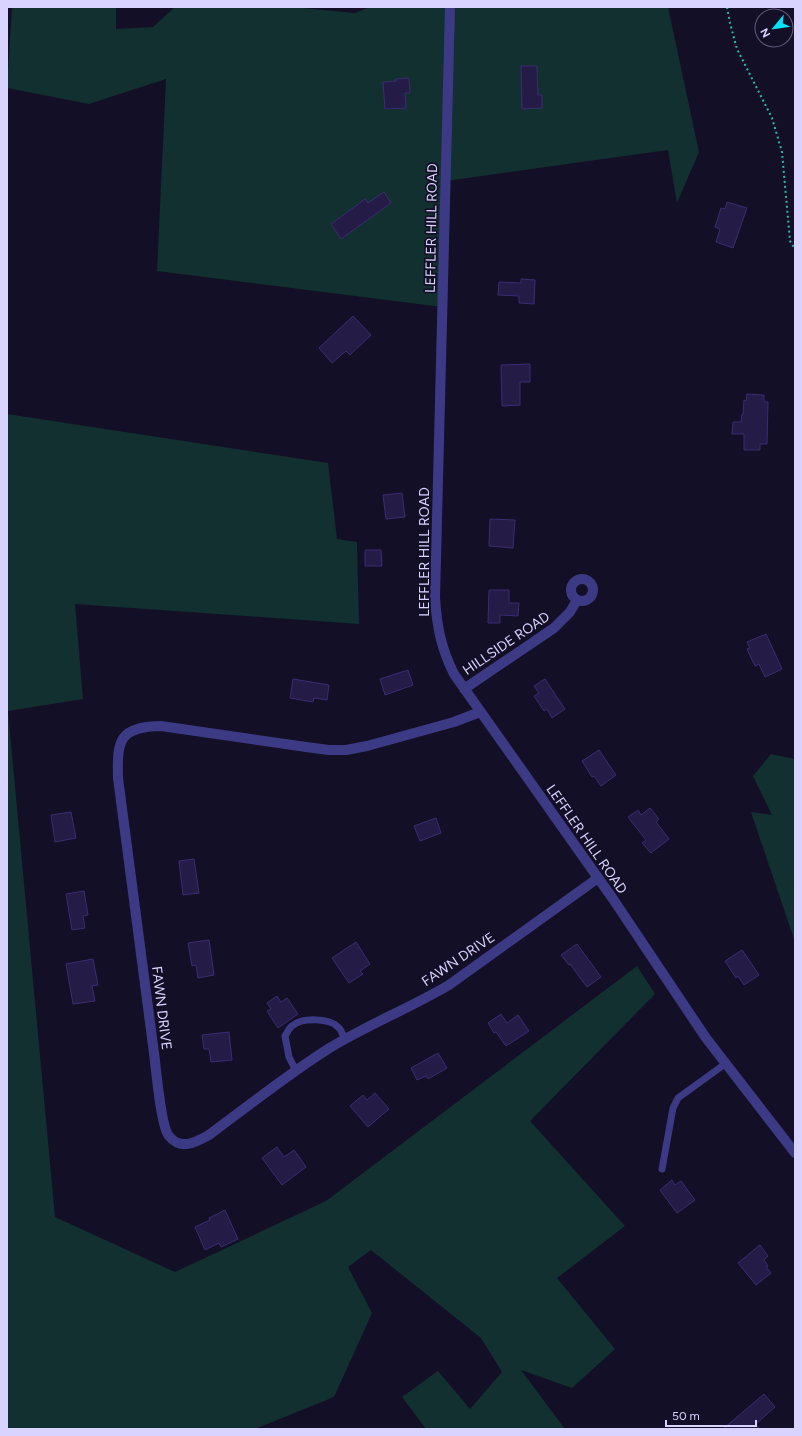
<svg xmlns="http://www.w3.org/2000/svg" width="802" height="1436" font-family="Figtree,sans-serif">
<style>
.green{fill:#12302f}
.building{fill:#241b47;stroke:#3b2d73}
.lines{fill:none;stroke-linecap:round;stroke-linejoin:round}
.path{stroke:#2fb8b0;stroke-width:2;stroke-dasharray:2 3;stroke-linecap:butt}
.lane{stroke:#3d3a85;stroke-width:7}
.street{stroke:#3d3a85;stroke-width:10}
.labels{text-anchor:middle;stroke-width:3.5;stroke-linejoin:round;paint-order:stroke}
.street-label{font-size:14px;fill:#d9d4ff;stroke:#130f26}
</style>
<rect width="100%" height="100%" fill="#130f26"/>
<!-- green -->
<path class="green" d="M12 7H116V29L153 27 175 7H291L355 13 370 7H668L699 152 677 203 668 150 446 181 442 307 157 271 166 79 89 104 7 88Z
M7 414 328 463 337 539 357 542 359 624 75 604 83 699 8 711 55 1217 175 1272 326 1201 637 966 655 994 530 1121 625 1226 557 1278 615 1349 572 1388 521 1370 565 1429H426L402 1397 438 1371 470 1409 502 1372 481 1338 371 1250 348 1267 372 1313 334 1397 255 1429H7Z
M771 754 795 759V942L751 812 772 815 753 776Z"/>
<!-- building -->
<path class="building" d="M521 66H537L538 95H542V108L522 109Z
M409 78 410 93H405L406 108 385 109 383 82 396 81V79Z
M384 192 391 203 341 239 331 224 365 199 368 203Z
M727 202 747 208 733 248 716 242 720 229 715 227 721 208 725 209Z
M521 279 535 280 534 304 519 303V296L498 295 499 282 521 283Z
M353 316 371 335 350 355 346 351 332 363 319 348Z
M530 364V382H520V405L502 406 501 365Z
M747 394 764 395V402H768L767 444H760V450H744V434H732L733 422H741L742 414H743L744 400 746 401Z
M402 493 405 517 386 519 383 495Z
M490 519 515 520 513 548 489 546Z
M365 550H381L382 566H365Z
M489 590H509V603H519L518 616 500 615V623H488Z
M766 634 782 669 765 677 759 664 755 666 747 649 750 648 747 642Z
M408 670 413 685 385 695 380 679Z
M293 679 329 685 327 700 314 698 313 702 290 698Z
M545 679 565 709 552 718 547 709 544 711 534 696 539 693 534 686Z
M599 750 616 775 601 786 594 776 592 777 582 761Z
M650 808 659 819 656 822 669 839 651 853 642 843 646 840 628 817 638 810 641 815Z
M71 812 76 838 55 842 51 815Z
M436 818 441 833 420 841 414 826Z
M194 859 199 893 183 895 179 861Z
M84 891 88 915 83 916 85 928 72 930 66 894Z
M209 940 214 975 198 978 196 965 192 966 188 943Z
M356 942 370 964 360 971 363 974 349 983 332 958Z
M577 944 601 977 587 987 570 964 569 965 561 955Z
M742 950 759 975 744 985 738 976 736 978 725 961Z
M93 959 98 985 92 986 95 1001 73 1004 66 964Z
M277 996 281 1002 287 998 298 1014 278 1028 267 1011 271 1009 267 1003Z
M501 1014 507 1023 518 1015 529 1031 506 1046 496 1032 494 1033 488 1023Z
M229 1032 232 1060 211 1062 209 1049H204L202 1035Z
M438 1053 447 1068 428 1079 426 1076 417 1080 411 1068Z
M375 1093 389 1109 368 1127 350 1106 363 1095 367 1100Z
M277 1147 284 1157 294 1150 306 1167 282 1185 262 1158Z
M672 1180 675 1185 681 1181 695 1200 677 1213 660 1190Z
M225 1210 238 1239 221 1247 219 1243 205 1250 195 1227 210 1220 209 1218Z
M760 1245 768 1256 764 1260 768 1266 766 1267 771 1273 756 1285 738 1263Z
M764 1394 775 1407 756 1424 760 1429H723Z"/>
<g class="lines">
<!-- path -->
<path class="path" d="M727 7 730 23 737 49 772 118 782 152 790 241 795 249"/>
<!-- lane -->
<path class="lane" d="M296 1071 289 1057 285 1036C287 1033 289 1028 292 1026 302 1017 331 1018 339 1028 342 1031 343 1036 345 1039
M662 1169 673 1108 678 1098 725 1064"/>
<!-- street -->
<path class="street" d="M450 7 435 598C437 627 441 648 454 674L613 899 706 1038 795 1153
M571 590a11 11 0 1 1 22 0a11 11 0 1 1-22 0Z
M464 689 554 628 570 612 577 600
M480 712 454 722 367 746 346 750H329L306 747 161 726C119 727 117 740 118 778 130 870 142 961 154 1053 156 1068 161 1128 169 1136 181 1151 196 1142 209 1135 248 1106 287 1075 328 1049 367 1025 410 1008 449 985L598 878"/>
</g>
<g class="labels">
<!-- street labels -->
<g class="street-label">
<text transform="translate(431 228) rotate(-89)" y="5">LEFFLER HILL ROAD</text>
<text transform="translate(424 552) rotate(-90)" y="5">LEFFLER HILL ROAD</text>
<text transform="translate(506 643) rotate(-34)" y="5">HILLSIDE ROAD</text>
<text transform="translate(587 839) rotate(55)" y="5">LEFFLER HILL ROAD</text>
<text transform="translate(458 959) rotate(-34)" y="5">FAWN DRIVE</text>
<text transform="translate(162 1008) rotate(83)" y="5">FAWN DRIVE</text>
</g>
</g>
<!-- border -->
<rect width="802" height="1436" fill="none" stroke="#d9d4ff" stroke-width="16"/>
<!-- north arrow -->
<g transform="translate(774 28) rotate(241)"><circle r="19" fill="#130f26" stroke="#625e7d"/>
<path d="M0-3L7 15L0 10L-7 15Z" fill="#00e5ff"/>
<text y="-6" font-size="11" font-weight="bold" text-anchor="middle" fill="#d9d4ff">N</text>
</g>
<!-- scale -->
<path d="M666 1420v6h90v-6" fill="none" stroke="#d9d4ff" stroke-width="2"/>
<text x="672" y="1420" font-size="12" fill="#d9d4ff" stroke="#130f26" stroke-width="3" paint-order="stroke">50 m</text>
</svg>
